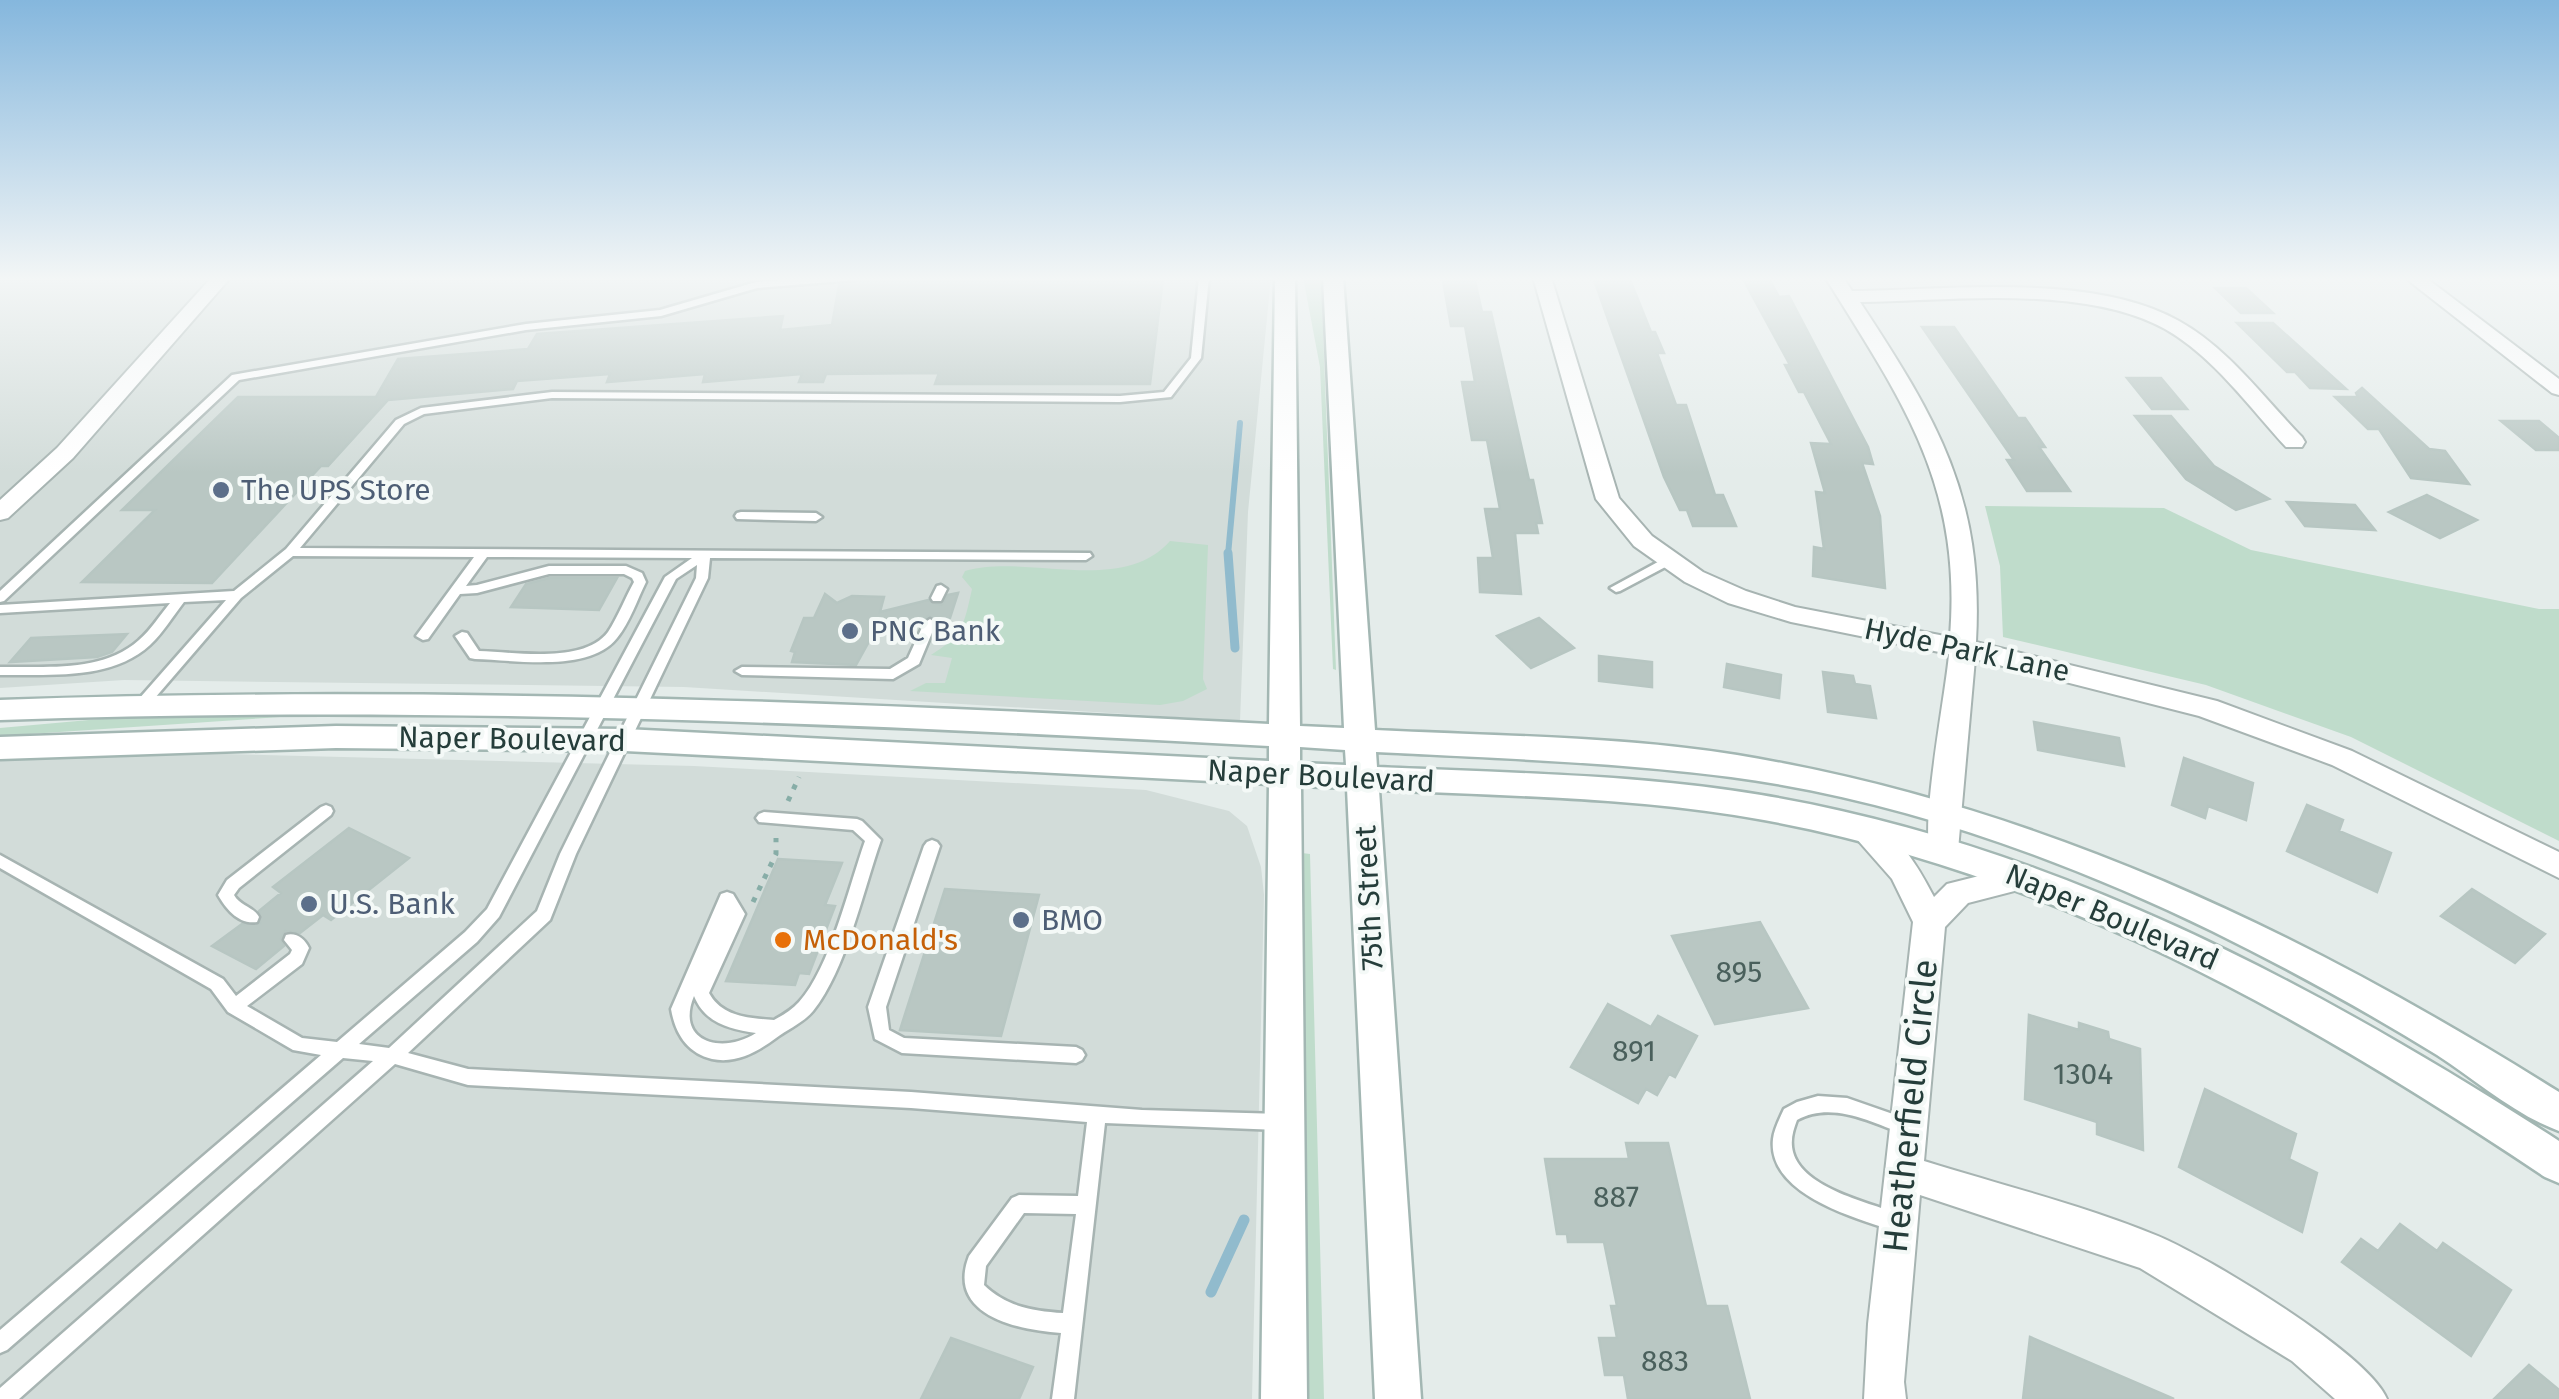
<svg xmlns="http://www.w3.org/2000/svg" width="2559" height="1399" font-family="'Fira Sans',sans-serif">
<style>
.built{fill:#d2dcd9}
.green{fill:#bfdccb}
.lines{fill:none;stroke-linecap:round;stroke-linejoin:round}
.stream-far2{stroke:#91bbcd;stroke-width:6}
.stream-far1{stroke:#91bbcd;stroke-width:9}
.stream{stroke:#91bbcd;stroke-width:11}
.building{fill:#b9c7c3;stroke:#b7c6c2;stroke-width:2.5}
.service-casing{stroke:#a7b4b2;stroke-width:5}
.minor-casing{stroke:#a7b4b2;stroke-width:4}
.secondary-casing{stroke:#a3b7b3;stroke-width:5}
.path{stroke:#87ada7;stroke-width:5;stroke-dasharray:5 8;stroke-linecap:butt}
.service{fill:#fff;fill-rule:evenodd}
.minor{fill:#fff;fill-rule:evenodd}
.secondary{fill:#fff;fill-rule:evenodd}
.service-dot{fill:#5c6f8a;stroke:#f4f9f7;stroke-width:4}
.food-dot{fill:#e8710a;stroke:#f4f9f7;stroke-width:4}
.labels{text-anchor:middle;stroke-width:8;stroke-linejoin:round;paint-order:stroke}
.service-label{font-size:30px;fill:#4e5e75;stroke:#f4f9f7;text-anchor:start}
.street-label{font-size:30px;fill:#253d3a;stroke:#f4f9f7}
.food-label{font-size:30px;fill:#c56008;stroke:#f4f9f7;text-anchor:start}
.near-number-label{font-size:30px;fill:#4a605c}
.near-street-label{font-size:35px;fill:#253d3a;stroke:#f4f9f7}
</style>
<rect width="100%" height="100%" fill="#e4ecea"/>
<!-- built -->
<path class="built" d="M116 277H1271L1248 512 1240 721 684 687 124 680 0 688V280Z
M184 753 694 766 1146 790 1229 811 1247 826 1261 867 1264 895 1252 1399H0V760Z"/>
<!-- green -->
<path class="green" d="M1303 277H1321L1336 670 1333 669 1320 367Z
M1985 506 2164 508 2251 550 2539 609H2559V841L2351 737 2206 685 2003 637 2000 566Z
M1170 541 1208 545 1203 679 1207 689 1183 701 1160 705 910 691 926 683H945L952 658 931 655C963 635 964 625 972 589L962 577 965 571C1026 553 1122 596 1170 541Z
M354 712 0 736V728L122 717Z
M1302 853 1310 854 1324 1399H1308Z"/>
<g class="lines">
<!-- stream-far2 -->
<path class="stream-far2" d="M1228 555 1240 423"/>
<!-- stream-far1 -->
<path class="stream-far1" d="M1228 553 1235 648"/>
<!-- stream -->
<path class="stream" d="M1211 1292 1244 1220"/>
</g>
<!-- building -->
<path class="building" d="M1593 277H1629L1651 332H1655L1664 353H1657L1676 405H1686L1715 495H1723L1736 526H1693L1687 510H1680L1664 477Z
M1742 277H1768L1779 297 1789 296 1868 447 1873 464 1862 463 1880 516 1885 588 1813 576 1814 547 1824 549 1816 492 1825 493 1811 443 1831 444 1804 392H1799L1785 365H1790Z
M1163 279 1150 384H935L939 373 826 374 823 382H799L802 374 703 382 705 374 607 382 610 374 517 381 513 389 388 400 328 466H321L212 583 82 582 155 510H122L238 397H376L398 359 528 349 537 334 783 316 780 330 832 325 839 285 861 280Z
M1443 281H1475L1482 312H1491L1529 480H1533L1542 523H1536L1538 533H1515L1521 594 1480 592 1478 558H1493L1485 509H1500L1487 440H1472L1462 382H1475L1465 326H1451Z
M2215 288H2246L2273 313H2241Z
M2237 323H2273L2346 389 2310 388 2295 372H2287Z
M1922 327H1954L2018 418H2025L2045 447H2039L2070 491H2027L2007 460H2014Z
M2127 378H2161L2187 409H2152Z
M2362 388 2429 449 2445 451 2469 484 2411 478 2379 429H2368L2335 397H2358L2356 393Z
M2135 416H2171L2214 466 2269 499 2236 510 2186 479Z
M2501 421H2539L2559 438V450H2536Z
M2427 495 2477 520 2440 538 2389 512Z
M2287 502 2355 505 2375 530 2305 526Z
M549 578H617L599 610 511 607 526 584Z
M958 593 950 618 939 621 928 616 918 626 871 638 856 665 792 662 795 652 791 651 804 618H814L825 594 837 603 852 596 884 597 880 612 928 600 941 605 948 595Z
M1539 618 1574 648 1531 668 1497 636Z
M127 634 112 652 97 657 10 662 31 638Z
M1599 656 1652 662V687L1599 681Z
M1727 664 1781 675 1779 698 1724 687Z
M1823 672 1853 676 1855 684 1870 686 1876 718 1828 712Z
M2034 722 2119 738 2124 766 2038 750Z
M2184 758 2253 783 2246 820 2208 806 2205 818 2172 805Z
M2307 805 2343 820 2339 831 2391 853 2377 892 2287 851Z
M349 828 409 858 331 920 323 915 300 933 285 931 281 939 284 946 256 969 212 946 242 924 260 923 259 911 281 893 273 887Z
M778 859 842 863 825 905 835 906 809 974 799 973 795 985 726 981Z
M945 889 1039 895 1001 1036 900 1030Z
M2472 889 2545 934 2515 963 2441 916Z
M1760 922 1808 1008 1715 1024 1672 936Z
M1608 1004 1651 1027 1658 1016 1697 1036 1675 1077 1669 1074 1657 1095 1646 1089 1638 1103 1571 1067Z
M2029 1015 2079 1030V1023L2108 1032 2109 1039 2140 1049 2143 1150 2097 1134V1122L2025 1099Z
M2205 1089 2296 1134 2289 1159 2317 1173 2302 1232 2179 1167Z
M1626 1143H1668L1706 1306H1727L1750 1399H1628L1624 1375H1605L1599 1338H1617L1611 1306H1617L1604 1242H1568L1567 1234H1557L1545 1159H1629Z
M2400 1224 2437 1251 2443 1243 2511 1290 2471 1356 2342 1262 2361 1239 2378 1251Z
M2030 1337 2174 1399H2023Z
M951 1338 1033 1367 1019 1399H921Z
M2529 1365 2559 1390V1399H2494Z"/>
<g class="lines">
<defs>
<path id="service" d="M820 277H859L854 280 757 288 661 316 526 330 239 380 4 601 0 602V591L232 375 526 324 660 310 756 282Z
M1199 277H1209L1201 358 1171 397 1120 402 552 398 424 414 404 424 300 548 1090 553 1092 556 1086 560 710 558 708 578 576 854 550 920 408 1053 468 1069 911 1092 1142 1110 1280 1114 1286 1116 1289 1122 1286 1128 1280 1130 1105 1123 1074 1399H1052L1061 1333C1017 1330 946 1315 969 1256L1012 1198 1019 1195 1078 1196 1087 1122 911 1108 468 1085 395 1064 19 1399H0V1388L373 1061 343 1058 7 1350 0 1353V1330L321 1055 293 1050 228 1012 211 989 0 868V855L223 979 236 996 290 954 292 950 284 940 286 935C296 932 305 939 309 948L302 964 247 1006 302 1038 337 1042 465 932 487 909 665 577 692 558 487 557 466 586 477 585 549 566H626L642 573 646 582C637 600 630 622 617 638 590 673 515 660 475 659L470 658 455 636 462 632 467 633 479 651C515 652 584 664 608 632 618 617 625 598 634 582L632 578 624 574H549L477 593 460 594 428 639 423 640 416 636 474 557 293 556 241 598 148 706H138L136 703 138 700 226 600 184 602C173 616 163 633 150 645 111 681 49 674 0 675V667C46 666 102 673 139 640 151 630 160 615 170 603L0 613V605L234 591 286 549 396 420 421 408 552 392 1120 396 1164 392 1191 358ZM697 565 696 578 560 854 537 911 389 1048 359 1044 477 942 499 917 676 579ZM1024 1213 1076 1214 1063 1313C1033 1311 1007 1307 984 1285L986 1266Z
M741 512 816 513 822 517 816 521 737 519 735 516 737 513Z
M1667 557 1673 561 1671 564 1620 591 1616 592 1610 588Z
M941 585 947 589 941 601H933L931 598 937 586Z
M930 619 936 623 919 664 893 679 742 675 735 671 742 667 890 669 908 658 924 623Z
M326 805 331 807 333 811 331 815 239 888 234 895C240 906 254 907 259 917L257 922C239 925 226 909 218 895L227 880 321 807Z
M764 812 857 819 862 821 881 840C863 891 846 970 813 1011 803 1023 788 1029 776 1038 757 1052 736 1064 712 1059 687 1053 675 1033 671 1009L721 894 727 892 733 894 745 914 709 993C722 1017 749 1018 774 1020 783 1015 792 1010 799 1002 830 968 849 886 865 841L853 830 759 822 756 818 759 814ZM694 996C705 1023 729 1029 756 1033 722 1055 675 1042 694 996Z
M932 840 937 842 940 846 886 1007 889 1030 904 1038 1076 1047 1082 1050 1085 1055 1082 1060 1076 1063 902 1053 875 1039 868 1007 924 846 927 842Z
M1818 1096 1847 1098 1910 1120 1913 1126 1910 1132 1904 1134C1870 1122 1832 1101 1797 1120 1793 1131 1790 1140 1793 1152 1803 1189 1871 1203 1902 1215L1905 1222 1902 1229 1895 1231C1855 1218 1767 1194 1773 1139 1774 1129 1780 1118 1784 1109L1797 1102Z"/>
<path id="minor" d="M212 277H231L73 458 8 518 0 520V500L57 448Z
M1533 277H1551L1619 498 1652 536 1703 572 1746 591 1795 607 1950 637C1962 483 1902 401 1825 277H1843L1852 291C1950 290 2092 272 2179 321 2228 348 2264 398 2302 437L2305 442 2302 447H2286C2249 407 2213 356 2165 329 2084 284 1950 301 1860 302 1937 419 1984 497 1976 642L2217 701 2352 751 2559 852V878L2332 765 2199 716 1975 659 1958 850 1954 858 1943 862 1932 858C1918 832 1946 693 1949 654L1791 622 1728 603 1685 582 1634 546 1596 499Z
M2404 277H2425L2559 379V395L2552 393Z
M1863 818C1896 828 1919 868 1934 897L1947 884 2023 865 2034 868 2039 877 2034 886 1968 903 1945 927 1924 1161C2001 1185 2083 1205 2158 1236 2208 1257 2368 1353 2387 1399H2335L2292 1361 2140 1268 1920 1195 1904 1382 1906 1399H1864L1868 1324 1913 922 1892 879 1848 829 1852 821Z"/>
<path id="secondary" d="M1275 277H1295L1300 726 1344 728 1323 277H1343L1375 730C1495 736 1618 736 1737 755 2039 805 2302 931 2559 1092V1131C2515 1115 2476 1080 2437 1055 2364 1010 2289 969 2212 931 2062 858 1896 799 1731 777 1613 762 1495 758 1376 752L1377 767C1505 773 1635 774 1761 795 2053 844 2314 983 2559 1141V1183L2545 1177C2304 1016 2053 873 1764 820 1638 797 1507 796 1379 790L1421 1399H1375L1347 788 1301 786 1307 1399H1261L1269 784 625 751 336 748 0 759V737L336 726 625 729 1269 761V746C844 723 426 705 0 720V700C424 685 846 702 1269 724ZM1300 747 1345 750 1346 765 1300 763Z"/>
</defs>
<!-- service casing -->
<use href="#service" class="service-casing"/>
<!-- minor casing -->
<use href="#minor" class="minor-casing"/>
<!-- secondary casing -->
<use href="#secondary" class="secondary-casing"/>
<!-- path -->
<path class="path" d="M788 801 799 777
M753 902 776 854V838"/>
<!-- service -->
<use href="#service" class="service"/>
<!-- minor -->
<use href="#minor" class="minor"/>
<!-- secondary -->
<use href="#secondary" class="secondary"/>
</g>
<!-- sky -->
<linearGradient id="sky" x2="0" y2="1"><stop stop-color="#85b7dd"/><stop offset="0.59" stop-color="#f3f6f6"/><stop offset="1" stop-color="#f3f6f6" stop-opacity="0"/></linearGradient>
<rect width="2559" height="473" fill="url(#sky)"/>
<!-- markers -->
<g class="service-dot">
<circle cx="221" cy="490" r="10"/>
<circle cx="850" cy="631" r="10"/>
<circle cx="309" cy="904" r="10"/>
<circle cx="1021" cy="920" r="10"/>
</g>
<circle class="food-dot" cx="783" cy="940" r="10"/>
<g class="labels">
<!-- service labels -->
<g class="service-label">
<text x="241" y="500">The UPS Store</text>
<text x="870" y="641">PNC Bank</text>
<text x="329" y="914">U.S. Bank</text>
<text x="1041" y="930">BMO</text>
</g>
<!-- street labels -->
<g class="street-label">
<text transform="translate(1967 650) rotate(12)" y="10">Hyde Park Lane</text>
<text transform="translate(512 739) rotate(1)" y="10">Naper Boulevard</text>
<text transform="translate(1321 776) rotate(3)" y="10">Naper Boulevard</text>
<text transform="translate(1369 898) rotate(-93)" y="10">75th Street</text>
<text transform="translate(2112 917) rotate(23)" y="10">Naper Boulevard</text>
</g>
<!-- food labels -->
<g class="food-label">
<text x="803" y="950">McDonald's</text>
</g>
<!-- near-number labels -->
<g class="near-number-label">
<text x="1739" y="982">895</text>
<text x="1634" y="1061">891</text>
<text x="2083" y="1084">1304</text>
<text x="1616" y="1207">887</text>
<text x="1665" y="1371">883</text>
</g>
<!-- near-street labels -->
<g class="near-street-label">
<text transform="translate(1910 1106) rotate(-84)" y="12">Heatherfield Circle</text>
</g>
</g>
</svg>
